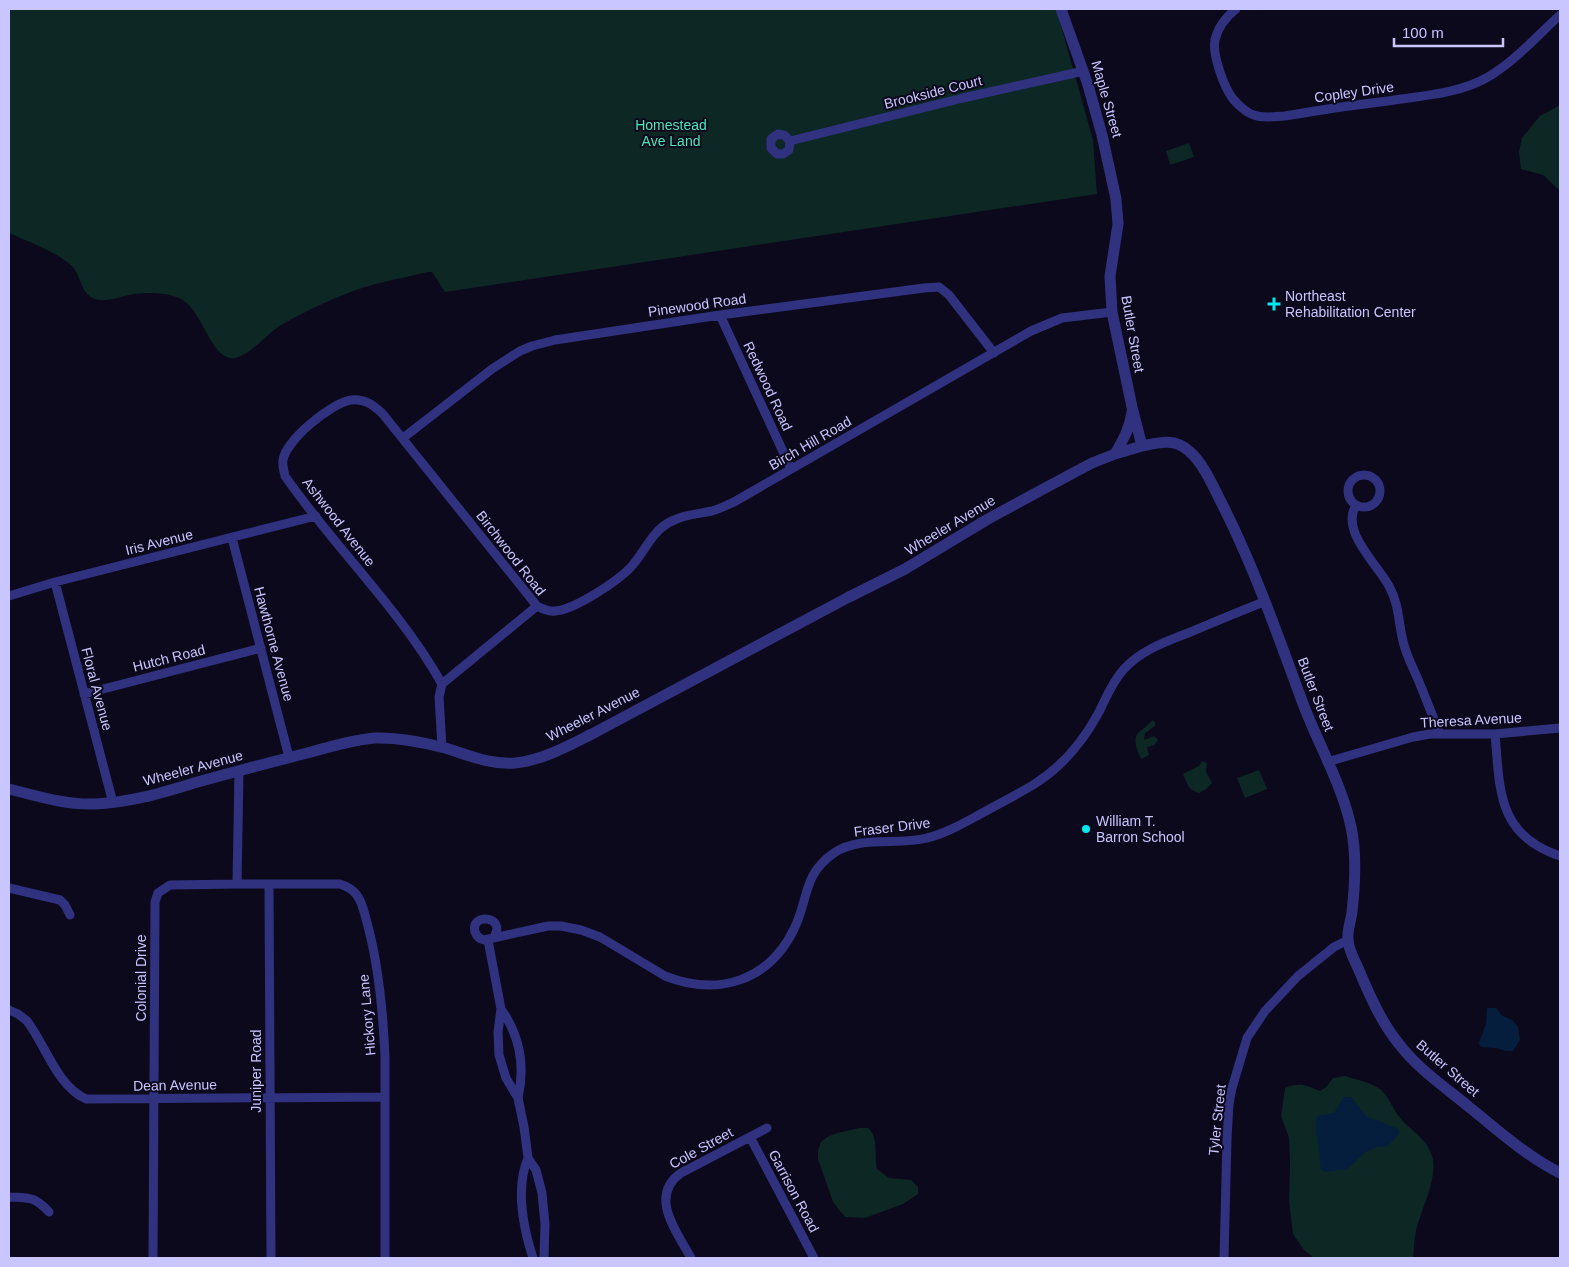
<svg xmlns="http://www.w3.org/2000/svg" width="1569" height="1267" font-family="Helvetica,sans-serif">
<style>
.green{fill:#0c2724}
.water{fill:#061e3e}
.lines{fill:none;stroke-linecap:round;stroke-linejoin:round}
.minor{stroke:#303280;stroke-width:9}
.tertiary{stroke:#303280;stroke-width:11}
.poi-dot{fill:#00e7f0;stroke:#0c091c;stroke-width:2}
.labels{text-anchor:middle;stroke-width:4;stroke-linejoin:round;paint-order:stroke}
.street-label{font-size:14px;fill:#c8c5ff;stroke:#0c091c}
.park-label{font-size:14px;fill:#48e8b6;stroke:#0c091c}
.poi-label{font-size:14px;fill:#c8c5ff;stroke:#0c091c;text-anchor:start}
</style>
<rect width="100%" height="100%" fill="#0c091c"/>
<!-- green -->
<path class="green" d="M9 9H1060V22L1093 140 1097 194 445 292 432 272H428C407 277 384 281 362 288 335 297 308 310 283 324 268 332 251 355 234 358 211 361 203 310 181 299 167 292 144 292 129 295 120 297 109 301 99 300 80 297 82 276 72 266 55 251 29 242 9 233Z
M1560 105V191L1543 175 1521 169 1519 152 1522 138 1540 116Z
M1189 143 1194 157 1170 165 1166 151Z
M1153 720 1155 722V726L1145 733 1144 739V740L1154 736 1158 740 1154 745 1147 747 1149 755 1141 759C1138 751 1133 743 1137 734Z
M1202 761 1207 763 1206 772 1212 783 1206 789 1199 793C1188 790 1187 784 1183 774L1199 766Z
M1259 770 1267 789 1245 798 1237 778Z
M1345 1076C1357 1080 1371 1082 1381 1090 1389 1097 1393 1110 1401 1119 1411 1131 1425 1137 1431 1153 1440 1175 1421 1209 1416 1231 1414 1240 1414 1249 1413 1258H1314L1304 1250 1293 1234 1289 1201 1290 1164 1289 1138 1281 1116 1285 1088C1299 1082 1306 1085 1320 1091L1326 1087 1333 1078Z
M859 1128H868C879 1137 874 1156 877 1169L889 1178 911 1180 918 1187V1194L903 1204 865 1218 845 1217 833 1202 818 1159V1150L821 1142 827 1137 838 1133Z"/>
<!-- water -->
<path class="water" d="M1487 1008H1496L1501 1015 1512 1020 1518 1027 1520 1040 1513 1051H1506L1496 1048 1481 1047 1479 1043 1486 1024Z
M1344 1097H1351L1366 1116 1398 1129 1399 1134 1388 1146 1377 1147 1366 1152 1347 1169 1324 1172 1321 1169 1316 1126 1317 1116 1334 1113Z"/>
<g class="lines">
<!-- minor -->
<path class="minor" d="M1236 9C1226 17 1218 26 1215 40 1212 55 1224 87 1233 99 1238 105 1247 113 1254 115 1264 119 1276 116 1285 116 1319 110 1353 105 1388 101 1420 96 1459 94 1488 77 1515 61 1537 36 1560 15
M790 141 789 150 783 154H777L771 148V139L778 134 784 135 790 141 963 98 1084 71
M720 315 791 469
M403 438 492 369 520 351 532 346 555 340 720 315 924 288 939 287 949 295 994 353
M1348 491a16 16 0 1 1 32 0a16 16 0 1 1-32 0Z
M1356 505C1340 531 1377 564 1389 586 1400 606 1398 624 1404 645 1407 656 1412 666 1417 677 1425 696 1432 715 1440 734
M232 538 289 757
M55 582 113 803
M9 596 55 582 316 516
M442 684C400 609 334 547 285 476 284 470 282 466 283 460 286 440 331 403 351 400 364 398 373 405 382 413L537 606C543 609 549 612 555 611 574 610 618 581 631 567 644 553 651 533 668 523 681 515 697 514 712 511 720 509 727 505 734 502L1031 331 1062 318 1112 312
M84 694 261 648
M1495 734C1500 790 1497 835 1560 856
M442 747 439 697 442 684 537 606
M1327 762 1413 737 1430 734H1495L1560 728
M237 884H340C346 886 352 889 356 894 362 901 364 911 366 919 379 964 383 1011 385 1057V1258
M269 884 271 1258
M9 888 60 900 65 905 70 915
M494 937C507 916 470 912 475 932 477 937 480 939 484 940L548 926H561L581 930 600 937 665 976C718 997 769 981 794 929 809 899 802 875 834 853 861 835 897 846 927 838 948 833 967 821 986 811 1002 802 1018 794 1033 785 1062 767 1083 742 1099 712 1106 698 1112 682 1124 669 1142 649 1168 641 1193 631 1217 621 1240 611 1264 602
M488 940 501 1009 498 1032 499 1055 506 1078 518 1098 524 1127 528 1158 536 1170 542 1193 545 1224 544 1258
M501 1009C520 1036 525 1067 518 1098
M9 1010 18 1014 27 1021C46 1046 57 1086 86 1099L385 1097
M750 1137 814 1258
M528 1158C515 1189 523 1227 533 1258
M9 1197C29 1198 34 1196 49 1212
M153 1258 155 902 158 893 170 885 237 884 239 771
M691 1258C677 1232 648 1196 681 1173L767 1128
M1224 1258 1227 1139 1229 1104 1232 1088 1247 1038 1265 1011 1298 976 1334 947 1348 940"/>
<!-- tertiary -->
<path class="tertiary" d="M1061 9 1088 85 1102 135 1116 199 1118 224 1110 276 1112 312 1132 407 1142 446C1160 442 1175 438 1189 451 1203 463 1212 484 1220 500 1253 564 1277 633 1302 701 1317 742 1342 784 1351 827 1357 854 1355 885 1352 912 1351 921 1347 930 1348 939 1348 949 1354 959 1358 968 1369 994 1381 1022 1399 1044 1418 1069 1445 1087 1469 1107 1498 1130 1526 1156 1560 1173
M1115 454C1123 440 1130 428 1132 412
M9 789C37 796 65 805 94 804 129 803 161 793 194 783 233 772 272 762 311 752 332 746 353 740 374 738 398 737 422 742 445 748 468 755 490 765 515 763 543 760 568 746 592 734L847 598 905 569 988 519 1047 487 1092 463 1115 454 1142 446"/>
</g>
<!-- markers -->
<g class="poi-dot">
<path d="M1271.5 296.5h5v5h5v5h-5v5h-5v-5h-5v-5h5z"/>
<circle cx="1086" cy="829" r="5"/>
</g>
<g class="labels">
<!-- street labels -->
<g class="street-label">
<text transform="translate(933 92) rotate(-14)" y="5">Brookside Court</text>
<text transform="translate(1354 92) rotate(-8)" y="5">Copley Drive</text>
<text transform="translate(1107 99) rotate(74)" y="5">Maple Street</text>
<text transform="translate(697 305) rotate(-8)" y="5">Pinewood Road</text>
<text transform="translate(1133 334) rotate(80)" y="5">Butler Street</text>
<text transform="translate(768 386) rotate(65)" y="5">Redwood Road</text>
<text transform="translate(810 443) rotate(-30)" y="5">Birch Hill Road</text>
<text transform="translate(339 522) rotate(52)" y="5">Ashwood Avenue</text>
<text transform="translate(950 525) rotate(-31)" y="5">Wheeler Avenue</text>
<text transform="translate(159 542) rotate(-14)" y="5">Iris Avenue</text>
<text transform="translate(511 553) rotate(52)" y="5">Birchwood Road</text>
<text transform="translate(274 644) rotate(75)" y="5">Hawthorne Avenue</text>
<text transform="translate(169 658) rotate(-14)" y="5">Hutch Road</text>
<text transform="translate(97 689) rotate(75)" y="5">Floral Avenue</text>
<text transform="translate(1316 694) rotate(69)" y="5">Butler Street</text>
<text transform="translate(593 714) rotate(-27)" y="5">Wheeler Avenue</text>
<text transform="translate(1471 720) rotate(-3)" y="5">Theresa Avenue</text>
<text transform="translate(193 768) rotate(-15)" y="5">Wheeler Avenue</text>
<text transform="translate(892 827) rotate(-7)" y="5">Fraser Drive</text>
<text transform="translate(141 978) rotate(-90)" y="5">Colonial Drive</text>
<text transform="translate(367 1015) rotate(-95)" y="5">Hickory Lane</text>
<text transform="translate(1448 1068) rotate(41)" y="5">Butler Street</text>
<text transform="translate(256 1071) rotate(-90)" y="5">Juniper Road</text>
<text transform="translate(175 1085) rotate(-1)" y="5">Dean Avenue</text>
<text transform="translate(1217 1120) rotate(-84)" y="5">Tyler Street</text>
<text transform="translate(701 1148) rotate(-29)" y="5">Cole Street</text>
<text transform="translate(794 1191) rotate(62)" y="5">Garrison Road</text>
</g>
<!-- park labels -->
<g class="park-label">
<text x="671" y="130">Homestead<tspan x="671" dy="16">Ave Land</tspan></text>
</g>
<!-- poi labels -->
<g class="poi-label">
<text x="1285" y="301">Northeast<tspan x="1285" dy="16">Rehabilitation Center</tspan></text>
<text x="1096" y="826">William T.<tspan x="1096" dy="16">Barron School</tspan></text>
</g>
</g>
<!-- border -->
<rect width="1569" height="1267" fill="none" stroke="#c8c5ff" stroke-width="20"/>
<!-- scale -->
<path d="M1394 38v8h109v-8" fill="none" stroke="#c8c5ff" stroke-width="2.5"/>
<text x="1402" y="38" font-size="15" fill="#c8c5ff" stroke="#0c091c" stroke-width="4" paint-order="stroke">100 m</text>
</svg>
